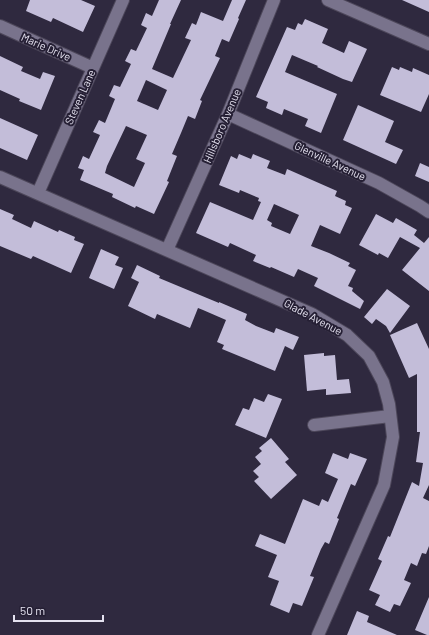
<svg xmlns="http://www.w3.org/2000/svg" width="429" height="635" font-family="Barlow,sans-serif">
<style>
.building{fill:#c3bdd9;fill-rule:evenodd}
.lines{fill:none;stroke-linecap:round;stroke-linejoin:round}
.street-casing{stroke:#4d475a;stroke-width:14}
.street{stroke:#79738c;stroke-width:12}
.labels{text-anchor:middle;stroke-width:4;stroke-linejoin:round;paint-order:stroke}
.street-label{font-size:11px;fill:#e5e2f0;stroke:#251f34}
</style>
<rect width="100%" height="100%" fill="#2f293f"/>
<!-- building -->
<path class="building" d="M30 0H81L95 6 83 32 53 18 51 22 26 11Z
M159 0H181L170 24H171L152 69 173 78 191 40 185 38 192 23 196 25 201 12 223 21 232 0H246L238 18 239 19 229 42 222 39 215 56 220 58 200 100 202 101 195 119 188 116 181 133 172 154 177 156 167 181 169 182 154 214 136 206 135 208 112 197 113 194 80 180 84 170 78 168 83 156 89 159 100 135 93 132 99 120 105 123 115 99 109 96 114 85 120 87 131 64 125 61 131 49 136 51 147 28 141 25 146 13 152 16ZM146 80 167 90 158 110 137 101ZM126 126 147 135 136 159 145 163 134 187 105 173 107 166Z
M402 0H429V12Z
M305 19 328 29 322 43 344 53 349 41 367 49 352 82 343 79 317 67 318 66 292 55 285 72 337 94 321 133 305 126 308 119 284 109 282 115 266 108 268 102 256 97 287 27 295 30 298 23 302 25Z
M0 56 23 67 21 71 40 79 43 72 55 76 41 110 19 101 20 99 0 90Z
M392 67 399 70 400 67 412 72 413 68 429 75V94L421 112 380 95Z
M358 105 394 121 385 142 403 150 396 164 343 140Z
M0 118 38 135 27 160 0 148Z
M239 154 251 159 253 154 270 161 267 168 285 175 287 169 337 191 335 196 346 201 345 205 352 208 340 234 320 225 311 246 329 253 350 263 348 266 356 270 348 286 353 288 352 291 364 301 360 309 314 286 318 278 298 269 294 277 271 267 270 268 253 261 256 255 230 243 228 247 196 233 210 202 253 220 261 202 258 201 259 198 240 190 239 193 219 185 231 156 237 159ZM274 204 299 215 290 234 271 226 272 223 267 220Z
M420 163 429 167V182L415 176Z
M0 209 14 215 12 219 31 228 34 221 58 232 59 230 75 237 74 240 84 244 71 273 33 256 31 259 0 246Z
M376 214 393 223 396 218 417 230 414 235 424 243 429 237V291L402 270 420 248 400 237 388 258 379 253 378 255 359 245Z
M101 249 119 257 115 265 123 268 114 289 89 278Z
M137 265 160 276 159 278 219 303V302L247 314 245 320 256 326 274 333 276 328 299 337 293 350 285 346 275 371 222 349 224 345 217 342 226 320 203 310 198 308 190 328 157 314 155 319 128 306 139 282 131 278Z
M387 289 410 306 390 333 386 326 376 319 372 324 364 317Z
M417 323 429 349V485L423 498 429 501V546L426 554 422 553 417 566 411 563 404 580 411 583 400 606 394 604 390 612 375 605 380 595 369 590 382 561 378 559 388 536 390 537 412 482 419 486 423 463 416 462 420 432H417V374L409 378 390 335Z
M324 353V356L335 355 337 380 349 379 351 393 326 395V389L307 391 304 355Z
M268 394 282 399 266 438 235 425 243 408 249 410 254 398 264 402Z
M271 438 289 459 285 462 297 475 271 499 254 481 259 477 253 471 261 464 255 457 262 451 259 448Z
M333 453 348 459 350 453 367 459 355 486 351 484 337 518 339 519 329 544 325 542 321 549 310 576 314 577 302 606 293 603 289 613 270 605 279 581 268 577 277 555 255 546 260 534 285 544 303 499 319 506 322 499 328 502 338 479 325 473Z
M429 597V635H427L415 630Z
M357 611 369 616 367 622 397 635H347Z"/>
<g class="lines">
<defs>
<path id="street" d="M328 0 429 44
M0 26 93 68
M228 114 379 183 420 206 429 212
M0 177 312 314 347 335 369 356 383 382 389 404 393 437 384 485 318 635
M38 193 123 0
M167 250 228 114 274 0
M314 425 390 416"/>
</defs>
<!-- street casing -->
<use href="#street" class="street-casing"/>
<!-- street -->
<use href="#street" class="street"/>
</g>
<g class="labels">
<!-- street labels -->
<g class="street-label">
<text transform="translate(46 47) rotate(24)" y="4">Marie Drive</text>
<text transform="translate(80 97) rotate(-66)" y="4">Steven Lane</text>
<text transform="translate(222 126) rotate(-67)" y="4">Hillsboro Avenue</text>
<text transform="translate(330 161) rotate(25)" y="4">Glenville Avenue</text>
<text transform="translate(313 317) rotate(28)" y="4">Glade Avenue</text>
</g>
</g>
<!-- scale -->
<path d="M14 615v6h89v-6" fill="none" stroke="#e5e2f0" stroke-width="2"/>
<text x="20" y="615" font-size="12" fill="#e5e2f0" stroke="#251f34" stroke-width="3" paint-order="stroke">50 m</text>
</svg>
